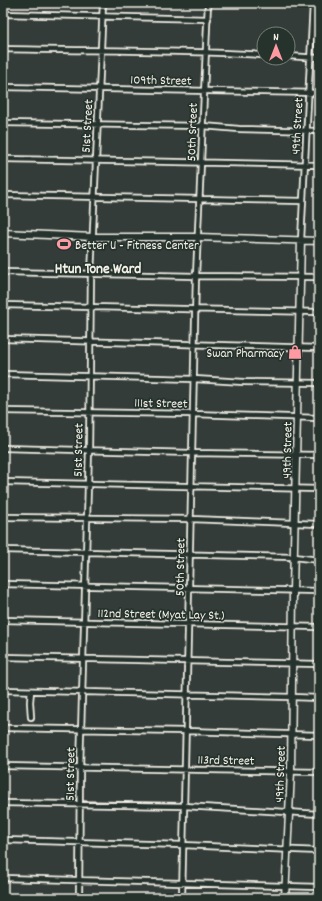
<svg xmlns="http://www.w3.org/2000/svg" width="322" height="901" font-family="Dekko,sans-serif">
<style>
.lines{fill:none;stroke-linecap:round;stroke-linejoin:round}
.street-casing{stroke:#f4f1e8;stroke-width:8}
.secondary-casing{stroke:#f4f1e8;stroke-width:9}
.street{stroke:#26332d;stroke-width:4.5}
.secondary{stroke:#26332d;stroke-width:6}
.labels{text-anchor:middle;stroke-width:3.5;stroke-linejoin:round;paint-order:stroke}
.street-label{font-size:13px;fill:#f4f1e8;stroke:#26332d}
.poi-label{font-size:13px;fill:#f4f1e8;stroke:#26332d;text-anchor:start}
.quarter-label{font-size:15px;font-weight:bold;fill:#f4f1e8;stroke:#26332d}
</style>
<rect width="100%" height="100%" fill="#333c39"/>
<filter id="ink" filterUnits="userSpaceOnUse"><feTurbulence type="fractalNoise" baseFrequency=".025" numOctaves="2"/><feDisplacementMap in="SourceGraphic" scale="8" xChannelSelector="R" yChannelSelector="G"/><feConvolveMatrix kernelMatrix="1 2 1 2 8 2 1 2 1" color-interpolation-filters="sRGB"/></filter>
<g filter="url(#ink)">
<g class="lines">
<defs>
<path id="street" d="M3 14 208 19
M312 21 319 22
M3 49C90 51 177 50 264 55
M288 56 319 58
M3 87 319 93
M3 123 203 126 239 129 319 131
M3 159C108 160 214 163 319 165
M3 195 303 201
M301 240 313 3
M3 272 196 276 319 277
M3 305 319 312
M3 339 319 348
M3 374 194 379 244 382 319 383
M3 411 193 414 319 418
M3 448 192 453 319 455
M3 482 319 489
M3 517 191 519 319 524
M3 550 294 557 319 560
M3 584 319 591
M3 620 319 627
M3 657 319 664
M3 690 292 697 319 698
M31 717 30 702 31 691
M3 728 186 731 319 735
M3 766 319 772
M3 803 184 806 319 814
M3 840 183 845 319 851
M3 878 319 887
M79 898 80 768 89 450 91 275 103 3
M182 898 196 276 208 3"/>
<path id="secondary" d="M3 233 93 237H197L319 241
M285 898 291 771 293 591 301 240"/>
</defs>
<!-- street casing -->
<use href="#street" class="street-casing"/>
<!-- secondary casing -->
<use href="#secondary" class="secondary-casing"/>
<!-- street -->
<use href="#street" class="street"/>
<!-- secondary -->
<use href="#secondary" class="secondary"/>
</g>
</g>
<!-- icons -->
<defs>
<symbol id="stadium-bare" viewBox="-9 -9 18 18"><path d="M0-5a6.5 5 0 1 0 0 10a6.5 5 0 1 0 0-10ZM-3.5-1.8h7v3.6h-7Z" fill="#ff9aa2" stroke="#26332d" stroke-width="2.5" paint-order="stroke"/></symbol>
<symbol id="shop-bare" viewBox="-9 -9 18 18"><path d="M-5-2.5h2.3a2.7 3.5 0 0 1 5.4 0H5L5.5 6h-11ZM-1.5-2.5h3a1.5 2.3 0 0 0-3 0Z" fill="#ff9aa2" stroke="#26332d" stroke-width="2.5" paint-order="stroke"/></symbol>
</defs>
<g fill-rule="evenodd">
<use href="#stadium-bare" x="54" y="234" width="20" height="20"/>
<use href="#shop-bare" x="285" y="342" width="20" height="20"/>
</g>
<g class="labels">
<!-- street labels -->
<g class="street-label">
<text transform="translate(161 79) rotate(1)" y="5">109th Street</text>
<text transform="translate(86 126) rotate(-87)" y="5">51st Street</text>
<text transform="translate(296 126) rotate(-87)" y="5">49th Street</text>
<text transform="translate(191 132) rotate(-88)" y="5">50th Srteet</text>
<text transform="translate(161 402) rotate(1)" y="5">111st Street</text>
<text transform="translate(77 450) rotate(-89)" y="5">51st Street</text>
<text transform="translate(286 450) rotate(-89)" y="5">49th Street</text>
<text transform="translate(179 567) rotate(-89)" y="5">50th Street</text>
<text transform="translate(161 613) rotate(1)" y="5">112nd Street (Myat Lay St.)</text>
<text transform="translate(226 759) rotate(1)" y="5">113rd Street</text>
<text transform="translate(69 774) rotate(-89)" y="5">51st Street</text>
<text transform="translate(279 774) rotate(-88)" y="5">49th Street</text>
</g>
<!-- poi labels -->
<g class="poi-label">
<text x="75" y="249">Better U - Fitness Center</text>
<text x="284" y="357" text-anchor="end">Swan Pharmacy</text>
</g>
<!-- quarter labels -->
<g class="quarter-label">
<text x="98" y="273">Htun Tone Ward</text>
</g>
</g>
<!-- margin -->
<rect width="322" height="901" fill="none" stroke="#26332d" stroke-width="16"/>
<rect x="8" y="8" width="306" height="885" fill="none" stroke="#f4f1e8" stroke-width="1.5" filter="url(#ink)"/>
<!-- north arrow -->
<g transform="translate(276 46)"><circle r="19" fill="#26332d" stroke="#787f78"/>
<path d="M0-3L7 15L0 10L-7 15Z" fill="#ff9aa2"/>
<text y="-6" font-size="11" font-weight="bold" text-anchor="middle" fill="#f4f1e8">N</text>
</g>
</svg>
